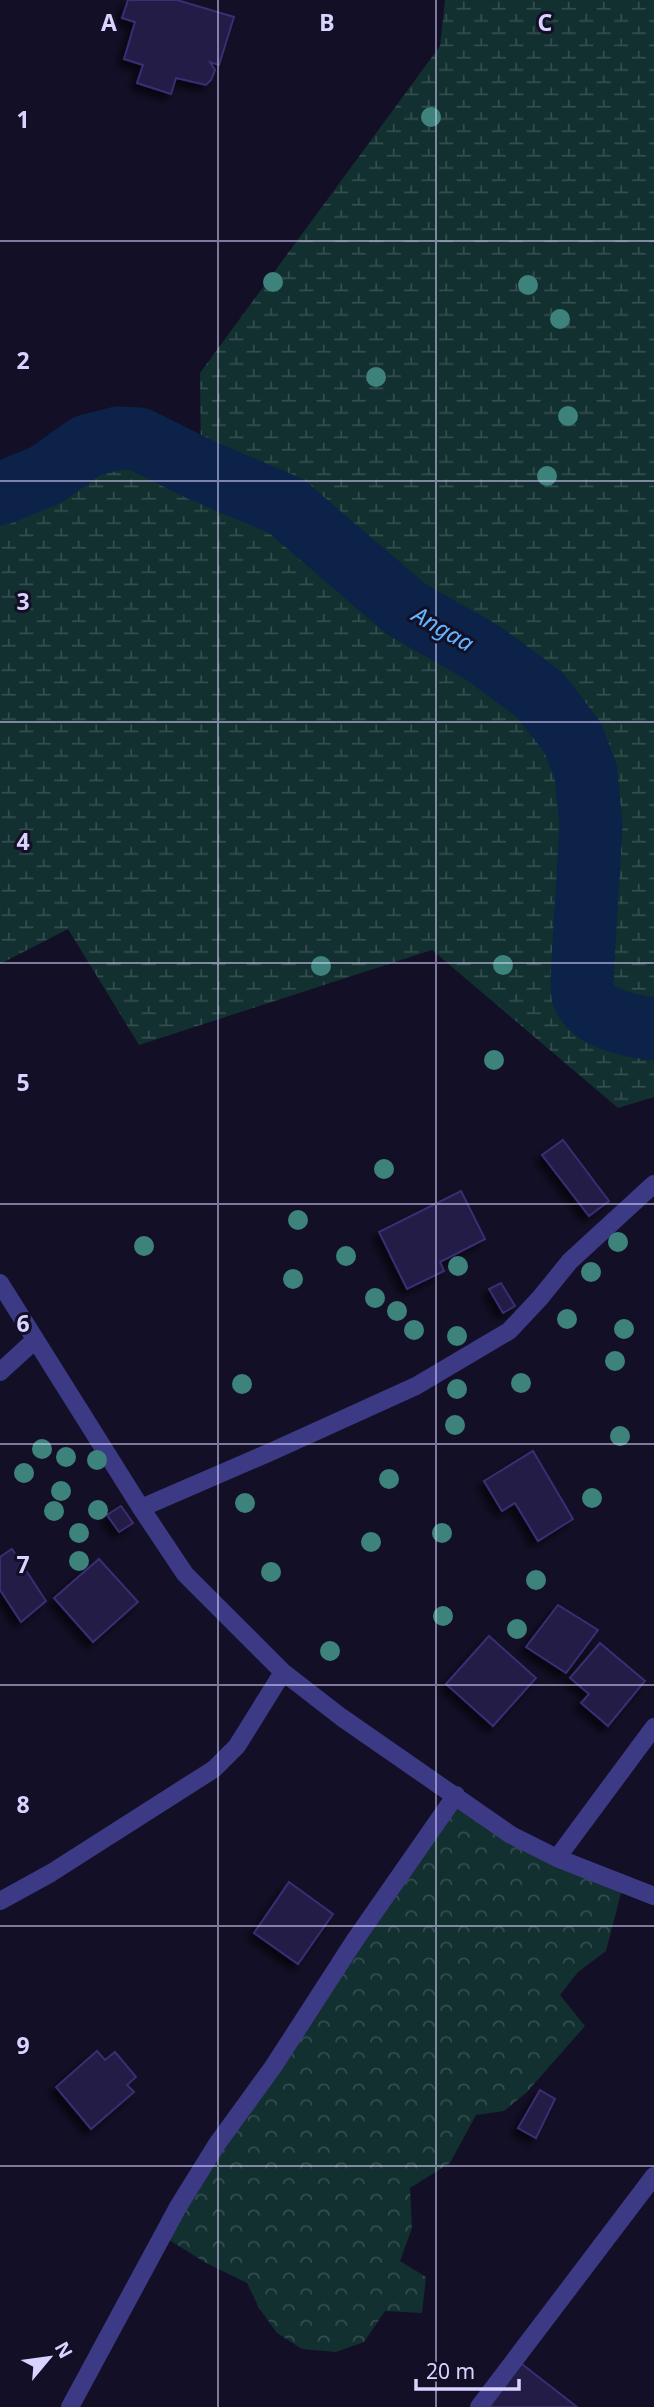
<svg xmlns="http://www.w3.org/2000/svg" width="654" height="2407" font-family="'Noto Sans',sans-serif">
<style>
.forest{fill:url(#forest-crowns)}
.wetland{fill:url(#wetland-marsh)}
.lines{fill:none;stroke-linecap:round;stroke-linejoin:round}
.river{stroke:#0c2248;stroke-width:63}
.building{fill:#241b47;stroke:#3b2d73;stroke-width:2;filter:url(#shadow)}
.minor{stroke:#3d3a85;stroke-width:18}
.tree{fill:#3d827b}
.grid{fill:none;stroke:#d9d4ff;stroke-width:2;stroke-opacity:0.55}
.labels{text-anchor:middle;stroke-width:6;stroke-linejoin:round;paint-order:stroke}
.water-label{font-size:23px;font-style:italic;fill:#62b6ff;stroke:#130f26}
.grid-label{font-size:23px;text-anchor:middle;font-weight:bold;fill:#d9d4ff;stroke:#130f26;stroke-width:6;stroke-linejoin:round;paint-order:stroke}
</style>
<defs>
<pattern id="forest-crowns" width="20" height="18" patternUnits="userSpaceOnUse" patternTransform="scale(1.75)"><rect width="20" height="18" fill="#12302f"/><path d="M2 6a3 3 0 1 1 6 0M12 15a3 3 0 1 1 6 0" fill="none" stroke="#344d4e"/></pattern>
<pattern id="wetland-marsh" width="20" height="14" patternUnits="userSpaceOnUse" patternTransform="scale(1.75)"><rect width="20" height="14" fill="#12302f"/><path d="M1 5h8M5 5V1M11 12h8M15 12V8" fill="none" stroke="#344d4e"/></pattern>
<filter id="shadow"><feDropShadow dx="-6" dy="6" stdDeviation="3.5" flood-color="#0009"/></filter>
</defs>
<rect width="100%" height="100%" fill="#130f26"/>
<!-- forest -->
<path class="forest" d="M445 1798 569 1861 621 1893 606 1951 578 1972 560 1995 585 2026 527 2092 504 2111 476 2115 450 2163 410 2188 412 2228 400 2261 426 2277 422 2313 385 2311 364 2342 336 2352 302 2349 277 2333 259 2308 247 2283 206 2263 163 2236Z"/>
<!-- wetland -->
<path class="wetland" d="M445 0H654V1097L618 1108 432 950 139 1045 68 929 0 964V494L46 475 87 446 118 438 139 439 201 469 200 373 440 46Z"/>
<g class="lines">
<!-- river -->
<path class="river" d="M0 494 46 475 87 446 118 438 139 439 201 470 286 506 406 609 483 653 540 695 573 738 586 773 591 826 582 978C582 983 582 990 583 995 593 1020 632 1026 654 1029"/>
</g>
<!-- building -->
<path class="building" d="M128 0H177L234 17 219 65 210 62 215 70 211 80 206 85 176 78 171 94 137 83 143 65 124 59 135 22 122 18Z
M563 1140 609 1201 589 1216 542 1155Z
M461 1191 485 1239 440 1262 444 1271 407 1289 379 1232Z
M501 1283 515 1306 503 1313 489 1289Z
M533 1451 573 1519 538 1541 515 1503 502 1511 484 1481Z
M121 1506 133 1523 119 1532 107 1515Z
M12 1549 46 1601 21 1622 0 1590V1557Z
M99 1559 138 1602 93 1642 54 1598Z
M558 1605 598 1630 566 1673 526 1647Z
M489 1636 536 1678 493 1726 446 1684Z
M600 1643 645 1681 608 1726 581 1703 589 1694 570 1678Z
M289 1882 333 1914 298 1964 254 1933Z
M97 2051 105 2060 115 2052 136 2077 127 2085 134 2092 91 2129 56 2087Z
M540 2090 555 2099 536 2138 518 2128Z
M518 2361 577 2407H482Z"/>
<g class="lines">
<!-- minor -->
<path class="minor" d="M0 1283 141 1508 185 1574 283 1672 341 1717 511 1835 557 1858 654 1896
M0 1372 35 1340
M141 1508 275 1450 416 1386 509 1331 540 1298 570 1261 654 1184
M557 1858 654 1727
M0 1901 51 1873 214 1769 237 1746 283 1672
M70 2407 178 2207 217 2144 273 2067 355 1940 456 1795
M479 2407 654 2176"/>
</g>
<!-- trees -->
<g class="tree">
<circle cx="431" cy="117" r="10"/>
<circle cx="273" cy="282" r="10"/>
<circle cx="528" cy="285" r="10"/>
<circle cx="560" cy="319" r="10"/>
<circle cx="376" cy="377" r="10"/>
<circle cx="568" cy="416" r="10"/>
<circle cx="547" cy="476" r="10"/>
<circle cx="503" cy="965" r="10"/>
<circle cx="321" cy="966" r="10"/>
<circle cx="494" cy="1060" r="10"/>
<circle cx="384" cy="1169" r="10"/>
<circle cx="298" cy="1220" r="10"/>
<circle cx="618" cy="1242" r="10"/>
<circle cx="144" cy="1246" r="10"/>
<circle cx="346" cy="1256" r="10"/>
<circle cx="458" cy="1266" r="10"/>
<circle cx="591" cy="1272" r="10"/>
<circle cx="293" cy="1279" r="10"/>
<circle cx="375" cy="1298" r="10"/>
<circle cx="397" cy="1311" r="10"/>
<circle cx="567" cy="1319" r="10"/>
<circle cx="624" cy="1329" r="10"/>
<circle cx="414" cy="1330" r="10"/>
<circle cx="457" cy="1336" r="10"/>
<circle cx="615" cy="1361" r="10"/>
<circle cx="521" cy="1383" r="10"/>
<circle cx="242" cy="1384" r="10"/>
<circle cx="457" cy="1389" r="10"/>
<circle cx="455" cy="1425" r="10"/>
<circle cx="620" cy="1436" r="10"/>
<circle cx="42" cy="1449" r="10"/>
<circle cx="66" cy="1457" r="10"/>
<circle cx="97" cy="1460" r="10"/>
<circle cx="24" cy="1473" r="10"/>
<circle cx="389" cy="1479" r="10"/>
<circle cx="61" cy="1491" r="10"/>
<circle cx="592" cy="1498" r="10"/>
<circle cx="245" cy="1503" r="10"/>
<circle cx="98" cy="1510" r="10"/>
<circle cx="54" cy="1511" r="10"/>
<circle cx="79" cy="1533" r="10"/>
<circle cx="442" cy="1533" r="10"/>
<circle cx="371" cy="1542" r="10"/>
<circle cx="79" cy="1561" r="10"/>
<circle cx="271" cy="1572" r="10"/>
<circle cx="536" cy="1580" r="10"/>
<circle cx="443" cy="1616" r="10"/>
<circle cx="517" cy="1629" r="10"/>
<circle cx="330" cy="1651" r="10"/>
</g>
<!-- grid -->
<path class="grid" d="M218 0V2407M436 0V2407M0 241H654M0 481H654M0 722H654M0 963H654M0 1204H654M0 1444H654M0 1685H654M0 1926H654M0 2166H654"/>
<g class="labels">
<!-- water labels -->
<g class="water-label">
<text transform="translate(443 629) rotate(30)" y="8">Angaa</text>
</g>
</g>
<g class="grid-label">
<text x="109" y="31">A</text>
<text x="327" y="31">B</text>
<text x="545" y="31">C</text>
<text x="23" y="128">1</text>
<text x="23" y="369">2</text>
<text x="23" y="610">3</text>
<text x="23" y="850">4</text>
<text x="23" y="1091">5</text>
<text x="23" y="1332">6</text>
<text x="23" y="1573">7</text>
<text x="23" y="1813">8</text>
<text x="23" y="2054">9</text>
</g>
<!-- north arrow -->
<g transform="translate(49 2358) rotate(61)" stroke="#130f26" stroke-width="5" paint-order="stroke">
<path d="M0-5L12 26L0 18L-12 26Z" fill="#d9d4ff"/>
<text y="-10" font-size="19" font-weight="bold" text-anchor="middle" fill="#d9d4ff">N</text>
</g>
<!-- scale -->
<path d="M416 2379v10h103v-10" fill="none" stroke="#d9d4ff" stroke-width="3.5"/>
<text x="426" y="2379" font-size="21" fill="#d9d4ff" stroke="#130f26" stroke-width="5" paint-order="stroke">20 m</text>
</svg>
